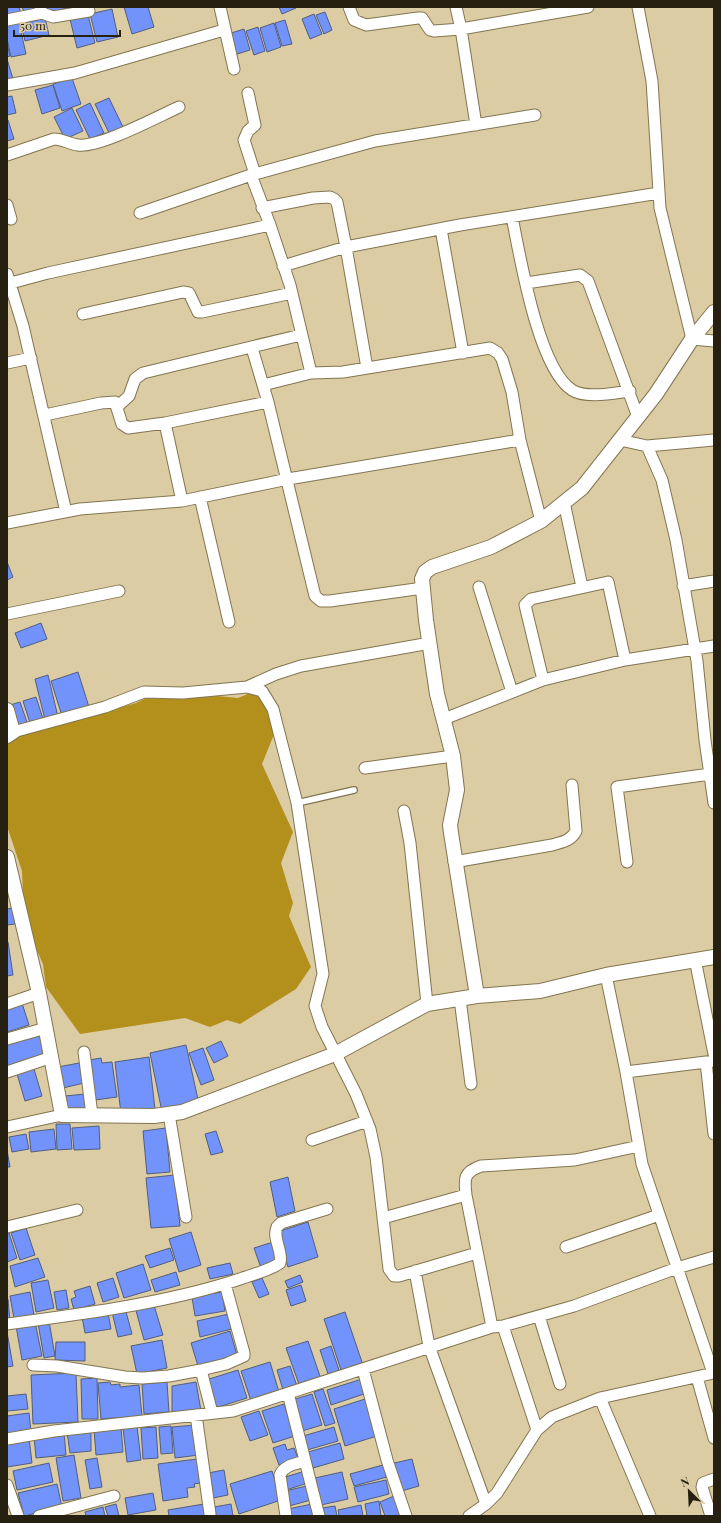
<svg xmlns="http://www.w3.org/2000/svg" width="721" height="1523" font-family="'Playfair Display',serif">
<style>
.water{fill:#b38f1b}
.building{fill:#7292fc;stroke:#525e7e}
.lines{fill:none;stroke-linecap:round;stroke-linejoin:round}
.service-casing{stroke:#837550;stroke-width:8}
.minor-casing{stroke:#837550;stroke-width:13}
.tertiary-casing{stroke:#837550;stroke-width:16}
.service{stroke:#fff;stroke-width:5.5}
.minor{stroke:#fff;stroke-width:11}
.tertiary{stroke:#fff;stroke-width:14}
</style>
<rect width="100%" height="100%" fill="#dbcca4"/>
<!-- water -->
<path class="water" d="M255 691 277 727 262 764 293 832 281 863 293 903 289 916 311 967 296 989 240 1024 227 1020 210 1027 185 1018 80 1034 46 987 43 964 24 921 22 871 7 826V743L9 739 136 703 146 698 161 699 217 696 238 698Z"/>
<!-- building -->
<path class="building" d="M7 7H19L21 14 7 17Z
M22 7H34L35 9 24 12Z
M47 7H69L49 14Z
M124 7H148L154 27 132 34Z
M279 7H296V8L282 14Z
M112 9 118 37 97 42 90 14Z
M325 12 332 30 324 34 316 15Z
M314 14 322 34 310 39 302 19Z
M88 15 95 43 77 48 70 19Z
M45 18 49 35 25 41 21 24Z
M285 20 292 44 282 46 275 23Z
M19 23 26 54 11 57 7 39V25Z
M274 23 281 47 267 52 260 28Z
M258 27 265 51 254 55 246 31Z
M244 29 250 50 234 55 228 34Z
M7 43 10 56 7 57Z
M7 59 13 79 7 81Z
M72 78 81 104 62 111 53 84Z
M53 85 60 108 42 114 35 90Z
M12 96 16 113 7 115V97Z
M109 98 123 127 109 133 95 104Z
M90 103 104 133 90 139 76 110Z
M72 108 83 131 65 139 54 117Z
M8 120 14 139 7 141V121Z
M7 562 13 577 7 580Z
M41 623 47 639 21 648 15 633Z
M78 672 89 707 62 716 51 681Z
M48 675 58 717 45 720 35 679Z
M36 697 44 722 31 726 23 701Z
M20 702 28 725 15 730 7 706Z
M12 908 15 924 7 925V909Z
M8 942 13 975 7 976V943Z
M22 1003 29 1025 7 1032V1008Z
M41 1032 48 1055 7 1069V1044Z
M221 1041 228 1056 214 1063 206 1048Z
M186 1045 199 1104 162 1112 150 1053Z
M203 1048 214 1080 201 1085 189 1053Z
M149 1057 155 1109 121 1114 115 1062Z
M101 1058 102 1063 112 1062 117 1097 95 1100 89 1060Z
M79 1063 84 1083 63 1088 58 1067Z
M34 1069 42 1096 25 1101 17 1074Z
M85 1094 87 1110 67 1113 65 1096Z
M56 1124H70L72 1149 57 1150Z
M99 1126 100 1149 74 1150 72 1128Z
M166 1128 170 1172 147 1174 143 1131Z
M54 1129 56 1149 31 1152 29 1132Z
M216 1131 223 1152 211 1155 205 1134Z
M26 1134 29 1149 12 1152 9 1137Z
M7 1150 10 1167H7Z
M175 1175 180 1226 151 1228 146 1178Z
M288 1177 295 1211 277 1217 270 1182Z
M308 1222 318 1257 288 1267 277 1232Z
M26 1228 35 1255 20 1260 11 1233Z
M191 1232 201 1265 179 1272 169 1239Z
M7 1233H9L17 1258 7 1262Z
M273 1242 280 1262 261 1268 254 1248Z
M170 1248 174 1260 150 1268 145 1256Z
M38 1258 45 1277 15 1287 10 1266Z
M230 1263 233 1274 210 1279 207 1268Z
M143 1264 151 1290 124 1298 116 1273Z
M176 1272 180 1285 155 1292 151 1280Z
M300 1275 303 1282 288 1288 285 1281Z
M113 1278 119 1297 103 1302 97 1283Z
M262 1278 269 1294 259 1298 252 1282Z
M48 1280 54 1308 36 1312 31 1283Z
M301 1285 306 1301 291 1306 286 1290Z
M90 1286 95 1304 74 1310 71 1299 76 1297 74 1291Z
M66 1290 69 1308 57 1310 54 1292Z
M30 1292 34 1315 14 1319 10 1296Z
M222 1292 225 1311 195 1316 192 1297Z
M8 1299 10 1321H7V1300Z
M153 1302 163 1335 144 1340 135 1307Z
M125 1308 132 1334 118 1337 112 1312Z
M345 1312 363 1365 342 1373 324 1319Z
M108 1313 111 1329 85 1333 82 1317Z
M229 1314 232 1329 200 1337 197 1321Z
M49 1321 55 1356 44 1358 38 1323Z
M35 1322 42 1356 22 1360 16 1326Z
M230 1331 237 1355 198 1366 191 1343Z
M7 1332 13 1366 7 1367Z
M162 1340 167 1368 137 1374 131 1346Z
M308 1341 321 1379 300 1387 286 1348Z
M56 1342H85V1361L55 1360Z
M331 1346 340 1373 329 1377 320 1350Z
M270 1362 279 1392 251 1401 241 1371Z
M290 1366 297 1386 283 1390 277 1370Z
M238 1370 247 1398 215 1408 206 1380Z
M76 1373 78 1422 33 1424 31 1375Z
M97 1378 98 1419H82L81 1379Z
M362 1379 367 1393 331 1405 327 1390Z
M110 1382 111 1385 120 1384V1387L139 1385 142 1416 101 1419 98 1383Z
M167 1382 169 1412 144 1414 142 1384Z
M196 1382 201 1411 172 1416V1386Z
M323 1389 335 1423 325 1426 314 1392Z
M26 1394 28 1409 7 1411V1396Z
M312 1394 322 1425 302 1431 292 1400Z
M365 1399 377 1436 345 1446 334 1409Z
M284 1404 295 1436 273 1443 262 1411Z
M259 1411 268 1435 250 1441 241 1417Z
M29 1413 31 1432 7 1435V1416Z
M196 1425 199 1455 175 1458 172 1427Z
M137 1426 141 1460 127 1462 123 1428Z
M171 1426 173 1453 161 1454 159 1427Z
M121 1427 123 1452 96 1455 94 1430Z
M156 1427 158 1458 143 1459 141 1428Z
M334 1427 338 1441 307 1450 303 1436Z
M91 1430V1451L70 1453 67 1432Z
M64 1432 66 1455 36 1458 34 1436Z
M29 1438 32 1463 7 1467V1441Z
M340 1443 344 1459 313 1468 308 1452Z
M285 1444 287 1450 294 1448 298 1458 279 1465 273 1448Z
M74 1455 81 1498 63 1501 56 1458Z
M97 1458 102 1487 90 1489 85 1460Z
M197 1459 200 1483 194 1484 195 1487 187 1488 188 1497 163 1501 158 1464Z
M412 1459 419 1486 398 1492 390 1464Z
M49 1463 53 1482 17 1490 13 1471Z
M383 1465 387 1477 354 1486 350 1474Z
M224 1470 228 1495 213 1498 208 1473Z
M272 1471 281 1500 239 1514 230 1484Z
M305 1471 308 1483 286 1490 282 1478Z
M342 1472 348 1499 321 1505 315 1478Z
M386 1480 389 1494 358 1502 354 1487Z
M57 1484 62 1507 24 1516 18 1493Z
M307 1486 311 1500 289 1506 285 1491Z
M153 1493 156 1510 128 1515 125 1498Z
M394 1496 402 1516H385L380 1502Z
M379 1501 381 1516H367L365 1504Z
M116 1504 119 1516H108L105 1507Z
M204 1504 206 1516H169L168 1510Z
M231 1504 233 1516H215L214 1507Z
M312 1504 315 1516H290L288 1509Z
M361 1505 363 1516H339L338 1510Z
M335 1506 337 1516H322L321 1508Z
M103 1507 105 1516H86L85 1512Z"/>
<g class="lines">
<defs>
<path id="service" d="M297 803 354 790"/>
<path id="minor" d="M220 7 234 69
M349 7 354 20 366 25 418 18H422L430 30 434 31 461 29 476 125
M456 7 461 29 588 7
M638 7 652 81 660 208 692 339 714 341
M42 13 53 17 89 11
M7 20 42 13 40 7
M7 85 75 73 224 30
M248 93 255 125 248 131 244 140 255 174
M535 115 375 141 251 175 270 225 290 285 311 373 343 372 490 348 498 353 502 359 512 392 520 440 541 521
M7 155 54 139C63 139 69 144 78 145 99 148 157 117 179 107
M7 205 11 219
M262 208 313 198 330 197 334 199 337 202 346 247 283 266
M140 213 251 175
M512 217C520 256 538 368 572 390 586 399 614 393 630 391
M441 229 463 353
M7 274 23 326 66 512
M526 283 580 275 588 281 638 417
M7 284 48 273 270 225
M83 314 183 292 189 293 198 312H202L292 293
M252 348 268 402
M7 363 31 358
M367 368 346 247 460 225 659 193
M263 385 311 373
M118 406 129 396 135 379 143 373 301 335
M45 415 101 403 115 402 122 424 128 428 165 423 268 402 315 596 321 601H330L423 588
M165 423 182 501
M620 440 647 446 714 440
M647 446 662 480 676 540 697 661 705 740 714 803
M200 497 229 622
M564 502 582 587
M7 523 80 509 182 501 288 479 520 440
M683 586 714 581
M479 587 512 692
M7 614 119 591
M543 680 525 605 531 599 608 582 625 660
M247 687 276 674 301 666 430 643
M444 719 543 680 625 660 714 646
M13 732 105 707 144 692 183 693 247 687 262 691 273 709 297 803 323 974 315 1006 322 1027 356 1094 370 1129 376 1157 389 1269 394 1276H399L477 1253
M365 768 453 756
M404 811 410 843 427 1004
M454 862 552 845C562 842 571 841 576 831L572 785
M627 862 617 787 710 774
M695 959 714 1054
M606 975 626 1072 642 1164 713 1373
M460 999 471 1084
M7 1004 39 993
M7 1039 46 1028
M84 1052 92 1115
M706 1062 714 1134
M7 1072 52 1057
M626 1072 714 1061
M169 1114 186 1217
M7 1127 62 1115
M312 1140 367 1121
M383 1218 466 1195
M7 1227 77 1210
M566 1247 659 1215
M415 1271 429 1346 486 1504
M539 1316 560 1384
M7 1324C82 1314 168 1303 240 1279 253 1274 269 1271 280 1263 283 1250 272 1239 277 1227L281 1223 327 1209
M503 1326 537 1430
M492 1327 466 1195C464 1178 464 1172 481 1166L575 1160 639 1146
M33 1365 57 1366 125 1377 142 1378 169 1376 201 1370 226 1364 244 1356V1353L225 1284
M363 1369 387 1460 406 1516
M201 1370 212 1413
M697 1377 714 1438
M288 1393 319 1516
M600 1398 650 1516
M196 1415 210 1514
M7 1439 54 1431 233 1411 492 1327 503 1326 574 1306 677 1268 714 1257
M7 1485 18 1516
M39 1516 114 1496
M286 1516 280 1475C284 1465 296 1464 305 1461
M469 1516 486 1504 497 1493 537 1430 552 1417 600 1398 714 1373
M711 1516 702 1487 703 1483 714 1479"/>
<path id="tertiary" d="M7 710 13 732 7 736
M7 857 39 993 62 1115 154 1116 182 1112 335 1054 427 1004 477 996 540 991 606 975 714 957
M477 996 451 833 450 825 457 790 453 756 437 694 426 620 422 579 425 572 432 567 491 547 541 521 582 488 656 394 692 339 714 312"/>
</defs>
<!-- service casing -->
<use href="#service" class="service-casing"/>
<!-- minor casing -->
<use href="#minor" class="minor-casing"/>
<!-- tertiary casing -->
<use href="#tertiary" class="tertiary-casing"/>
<!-- service -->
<use href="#service" class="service"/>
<!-- minor -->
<use href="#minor" class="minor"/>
<!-- tertiary -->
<use href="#tertiary" class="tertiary"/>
</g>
<!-- border -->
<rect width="721" height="1523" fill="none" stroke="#262011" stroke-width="16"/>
<!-- north arrow -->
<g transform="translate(689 1491) rotate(336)" stroke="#dbcca4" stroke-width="3" paint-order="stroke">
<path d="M0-3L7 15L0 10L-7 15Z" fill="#262011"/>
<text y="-6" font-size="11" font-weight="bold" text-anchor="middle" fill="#262011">N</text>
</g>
<!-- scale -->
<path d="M14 30v6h106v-6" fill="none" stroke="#262011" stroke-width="2"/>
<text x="20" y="30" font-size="12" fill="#262011" stroke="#dbcca4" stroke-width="3" paint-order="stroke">50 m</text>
</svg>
